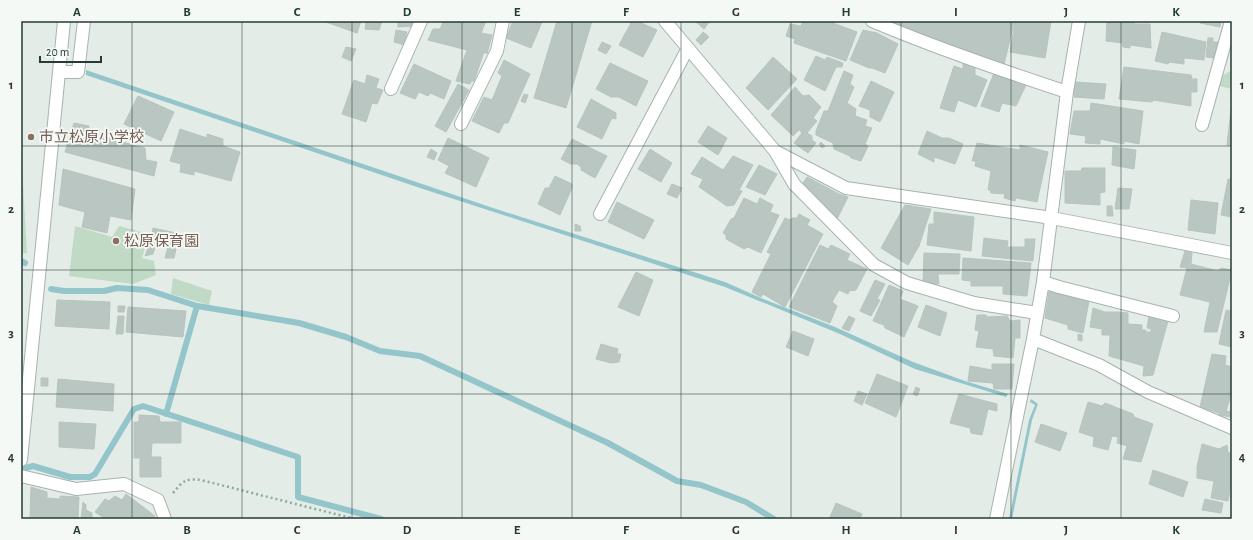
<svg xmlns="http://www.w3.org/2000/svg" width="1253" height="540" font-family="'Alegreya Sans','Noto Sans JP',sans-serif">
<style>
.green{fill:#c0dac5}
.water{fill:#93c5ca}
.lines{fill:none;stroke-linecap:round;stroke-linejoin:round}
.stream{stroke:#93c5ca;stroke-width:6}
.building{fill:#bac6c1;stroke:#b7c5be}
.minor-casing{stroke:#a7b3ae;stroke-width:14}
.path{stroke:#88ac9e;stroke-width:2.5;stroke-dasharray:2 3;stroke-linecap:butt}
.minor{stroke:#fff;stroke-width:12}
.grid{fill:none;stroke:#253b34;stroke-width:1;stroke-opacity:0.55}
.education-dot{fill:#8d6e63;stroke:#f4f9f6;stroke-width:1.5}
.labels{text-anchor:middle;stroke-width:3.5;stroke-linejoin:round;paint-order:stroke}
.education-label{font-size:15px;fill:#785e54;stroke:#f4f9f6;text-anchor:start}
.neatline{fill:none;stroke:#253b34;stroke-width:1.5}
.grid-label{font-size:13px;text-anchor:middle;font-weight:bold;fill:#253b34}
</style>
<rect width="100%" height="100%" fill="#e4ece8"/>
<!-- green -->
<path class="green" d="M1232 70V89L1215 85 1222 76Z
M21 148 27 254 21 252Z
M75 226 112 237 119 226 149 234 142 258 154 261 156 275 133 284 69 276Z
M173 278 212 291 209 305 171 294Z"/>
<!-- water -->
<path class="water" d="M86 70 490 207 725 282 761 298 835 327 913 362 965 381 1008 394 1006 397 915 369 840 334 725 287 420 188 86 75Z
M1031 399 1038 404 1032 420 1012 519H1009L1029 420 1035 405 1030 402Z"/>
<g class="lines">
<!-- stream -->
<path class="stream" d="M21 261 25 263
M51 289 64 291H104L117 288 148 290 197 306 299 323 346 337 380 351 420 356 608 443 677 481 701 485 746 502 774 519
M166 414 197 306
M21 469 33 466 70 477H90L95 474 134 409 143 406 298 457V497L381 519"/>
</g>
<!-- building -->
<path class="building" d="M323 21H361L357 33Z
M366 21H382L379 30 365 29Z
M398 21H413V26L398 27Z
M442 21H486L481 33 492 35 487 54 484 52 474 81H471L470 84 456 81 467 50 428 40 433 29H440L443 22Z
M513 21 542 22 531 48 506 38Z
M557 21H592L566 108 534 98Z
M632 21H637L657 30 643 57 619 45Z
M695 21H710L704 29Z
M803 21H833V23L857 32 846 61 794 43 795 39 786 36 790 24 801 26Z
M888 21H1008L1014 22 1004 65Z
M1015 21H1051L1045 58 1010 52Z
M1107 21H1134V24H1150L1151 48 1130 45V48L1123 47 1122 43 1106 41Z
M1201 21H1221L1220 27 1200 23Z
M396 30 407 32 404 45 394 42Z
M863 30 877 33 898 44 885 73 872 68H869L850 60Z
M703 32 709 37 701 45 696 40Z
M1162 32 1206 42 1204 60 1184 58V64L1169 62 1168 64 1155 61Z
M1208 38H1213V42H1218L1214 58 1206 57Z
M602 42 611 46 606 54 598 50Z
M346 47 356 49 351 61 342 57Z
M816 56 825 60 827 57 843 63 842 67H836L825 91 804 80Z
M773 57 797 79 768 110 746 88Z
M504 60 530 74 508 123H504L499 133 472 121 484 97 492 100 502 76 498 73Z
M610 63 648 81 636 106 619 97H611L596 89Z
M963 63 975 67V75L987 80 976 107 958 100 954 112 940 108 954 66 963 69Z
M414 64 451 81 444 99 430 93 428 96 419 92 415 99 400 93Z
M1124 67 1191 75 1192 79H1197V92H1191V106L1153 100 1152 102 1119 99Z
M844 71 853 75 850 84 854 87 847 103 856 109 855 116 867 120 865 126 872 128 865 144 868 146 861 161 851 158 850 156 834 149 833 143 816 135V131L824 111H828Z
M994 73 1026 85 1016 106 1002 103 999 112 981 106Z
M367 75 379 79 376 88 383 90 377 104 372 103 366 122 342 114 354 80 365 84Z
M871 81 894 92 880 122 870 117V110L859 106Z
M1075 82 1106 84 1104 99 1074 97Z
M458 84 469 90 446 132 435 126Z
M795 87 803 96 809 95 821 107 813 118 817 121 807 133 812 136V140L816 143 808 153 794 143 802 133 799 130 793 136 771 115Z
M524 94 528 95 525 103 521 101Z
M138 96 174 112 161 141 124 124Z
M591 99 616 113V119L612 118 602 139 577 127Z
M1091 103 1143 111 1139 144 1124 141V144L1100 139V144L1085 143 1086 136 1070 134 1074 111H1090Z
M1231 109H1232V146L1227 145Z
M74 123 89 126 88 133 145 148 146 160 157 162 154 176 65 152Z
M708 126 727 138 718 155 698 142Z
M180 129 207 138V134L223 139V146L240 152 231 181 194 171V175L180 172 181 164 170 161Z
M927 131 942 138H949L963 144 955 164 934 157V162L918 154Z
M448 138 489 158 476 187 445 173 449 166 438 160Z
M572 139 607 156 595 178 581 170V167L577 164H571L561 159Z
M821 142 825 146 822 148 819 144Z
M977 143 1020 150V145L1048 152 1037 202 1016 198 1015 201 1004 198 1005 194 991 193 990 190H988L991 171 975 166 976 161H972Z
M1113 147 1136 150 1134 169 1112 165Z
M431 149 437 153 434 160 427 157Z
M650 149 672 163 661 182 638 169Z
M733 156 753 165 739 190 742 191 734 205 727 206 699 187 703 179 691 174 702 157 723 170Z
M759 165 777 174 765 195 746 187Z
M1082 168H1105V192L1100 193V205L1065 203V171H1081Z
M63 169 135 189 131 220 110 216 107 233 82 227 85 212 59 205Z
M555 176 572 184V188L560 215 538 204 545 188H549Z
M807 177 839 194 848 197 837 219 803 183Z
M1228 179 1232 180V217L1221 215Z
M672 184 682 188 677 198 667 194Z
M1118 188 1132 189 1129 209H1115Z
M744 198 757 204 760 198 773 205 770 212 779 215 761 253 748 247 744 249 726 239V235L723 233 731 219 734 218Z
M1191 200 1218 203 1215 234 1188 230Z
M617 202 654 220 644 239 608 222Z
M905 205 931 209 919 246 908 265 881 248Z
M1107 206H1112L1113 216H1107Z
M934 212 974 217 971 251 927 245 929 224H934Z
M799 214 810 220 807 225 823 234 785 307 763 294 761 297 752 292 771 254 767 252 785 218 790 220 792 218H797Z
M575 224 580 226 581 231H575Z
M153 228 176 233 172 246 151 241Z
M984 238 1008 241 1007 247H1025V239H1035L1033 261 982 256Z
M149 245 155 247 153 254 145 256Z
M820 245 828 249 831 245 850 254 847 260 867 269 856 290 849 291 848 294 839 290 832 302 837 306 830 323 789 307Z
M168 247 176 249 174 258H165Z
M1185 251 1192 253 1191 264 1218 271 1221 268 1232 270 1217 332H1204L1210 302 1180 295 1187 268 1180 267Z
M924 253 960 254 959 274H938L939 284H923Z
M963 258 1031 263 1027 296 1003 294V286H971V281L962 280Z
M636 272 653 280 639 316 618 307Z
M875 280 885 284 877 299 880 300 871 316 860 311Z
M889 285 903 291 900 299 918 306 904 337 885 328 884 325 873 321Z
M1049 292 1089 301 1083 333 1068 329V325L1045 318Z
M57 300 110 302 109 329 55 326Z
M926 305 947 313 940 336 918 327Z
M118 306H125L124 312H118Z
M128 307 186 311 183 337 126 332Z
M1093 308 1105 312H1118L1128 313V324L1142 325V330H1146L1145 332H1151V329L1147 328 1149 316 1168 321 1153 375 1143 376 1144 366 1109 356 1110 335H1102V329L1090 327Z
M1226 310 1232 311V347L1219 344Z
M977 315H986L987 317 1007 316 1010 321 1020 320V338H1015L1013 358 994 356 993 349 976 347 979 331 975 330Z
M118 316H124L123 334H116Z
M849 316 855 319 849 331 842 328Z
M793 331 814 339 808 356 786 347Z
M1078 334 1082 335V341L1078 340Z
M601 344 618 349 617 354H621L619 362 611 363 596 359Z
M1212 354 1226 356 1225 365 1232 367V392L1226 411 1231 412V417L1219 415V413L1200 407Z
M992 364H1014L1012 389H994L993 383 968 381 970 366 992 370Z
M877 374 908 386 896 417 865 403Z
M41 378H48V386H41Z
M58 379 114 384 113 411 56 407Z
M916 387 920 389 917 396 913 394Z
M858 391 867 394 862 405 854 401Z
M959 394 997 404V411L988 409 982 435 971 433 970 428 950 423Z
M1088 402 1102 406 1105 403 1133 414 1134 417 1153 424 1141 462 1123 459 1127 446 1117 443 1118 437 1112 436 1108 450 1093 446 1094 437 1079 432Z
M139 415 159 416 160 422H181V443H152L151 457H161V477H140V458H134V422H139Z
M59 422 96 424 94 449 59 447Z
M1041 424 1067 433 1060 451 1035 442Z
M1202 444 1219 449 1227 445 1228 453H1232V480L1228 501 1211 498 1214 481 1197 478V467Z
M1153 470 1188 482 1183 497 1149 484Z
M31 487 47 492V498L60 499V496L79 497 78 518 75 519H30Z
M126 494 155 516 153 519H106L95 512 105 499 109 501 115 496 122 500Z
M1205 499 1223 503 1221 513 1202 510Z
M83 502 86 505V510L92 513V519H81Z
M836 503 862 514 860 519H829Z"/>
<g class="lines">
<defs>
<path id="minor" d="M665 21 775 151 846 188 1052 218 1232 253
M872 21C936 48 1001 70 1067 92
M59 72H78L84 21
M391 89 421 21
M461 124 497 51 503 21
M1202 125 1231 21
M775 151 794 184 874 265 907 283 974 303 1037 313
M600 214 688 48
M1043 282 1059 287 1173 316
M1033 339 1099 365 1148 392 1232 428
M21 460 64 21
M21 476 76 489 124 484 158 500 165 519
M996 519 1033 339 1043 282 1067 92 1079 21"/>
</defs>
<!-- minor casing -->
<use href="#minor" class="minor-casing"/>
<!-- path -->
<path class="path" d="M173 493C183 481 185 478 201 480L355 519"/>
<!-- minor -->
<use href="#minor" class="minor"/>
</g>
<!-- grid -->
<path class="grid" d="M132 21V519M242 21V519M352 21V519M462 21V519M572 21V519M681 21V519M791 21V519M901 21V519M1011 21V519M1121 21V519M21 146H1232M21 270H1232M21 394H1232"/>
<!-- markers -->
<g class="education-dot">
<circle cx="31" cy="137" r="4"/>
<circle cx="116" cy="241" r="4"/>
</g>
<g class="labels">
<!-- education labels -->
<g class="education-label">
<text x="39" y="142">市立松原小学校</text>
<text x="124" y="246">松原保育園</text>
</g>
</g>
<!-- border -->
<rect width="1253" height="540" fill="none" stroke="#f4f9f6" stroke-width="44"/>
<!-- scale -->
<path d="M40 56v6h61v-6" fill="none" stroke="#253b34" stroke-width="2"/>
<text x="46" y="56" font-size="12" fill="#253b34" stroke="#f4f9f6" stroke-width="3" paint-order="stroke">20 m</text>
<rect x="22" y="22" width="1209" height="496" class="neatline"/>
<g class="grid-label">
<text x="77" y="16">A</text>
<text x="187" y="16">B</text>
<text x="297" y="16">C</text>
<text x="407" y="16">D</text>
<text x="517" y="16">E</text>
<text x="626" y="16">F</text>
<text x="736" y="16">G</text>
<text x="846" y="16">H</text>
<text x="956" y="16">I</text>
<text x="1066" y="16">J</text>
<text x="1176" y="16">K</text>
<text x="11" y="89">1</text>
<text x="1242" y="89">1</text>
<text x="11" y="213">2</text>
<text x="1242" y="213">2</text>
<text x="11" y="337">3</text>
<text x="1242" y="337">3</text>
<text x="11" y="461">4</text>
<text x="1242" y="461">4</text>
<text x="77" y="534">A</text>
<text x="187" y="534">B</text>
<text x="297" y="534">C</text>
<text x="407" y="534">D</text>
<text x="517" y="534">E</text>
<text x="626" y="534">F</text>
<text x="736" y="534">G</text>
<text x="846" y="534">H</text>
<text x="956" y="534">I</text>
<text x="1066" y="534">J</text>
<text x="1176" y="534">K</text>
</g>
</svg>
